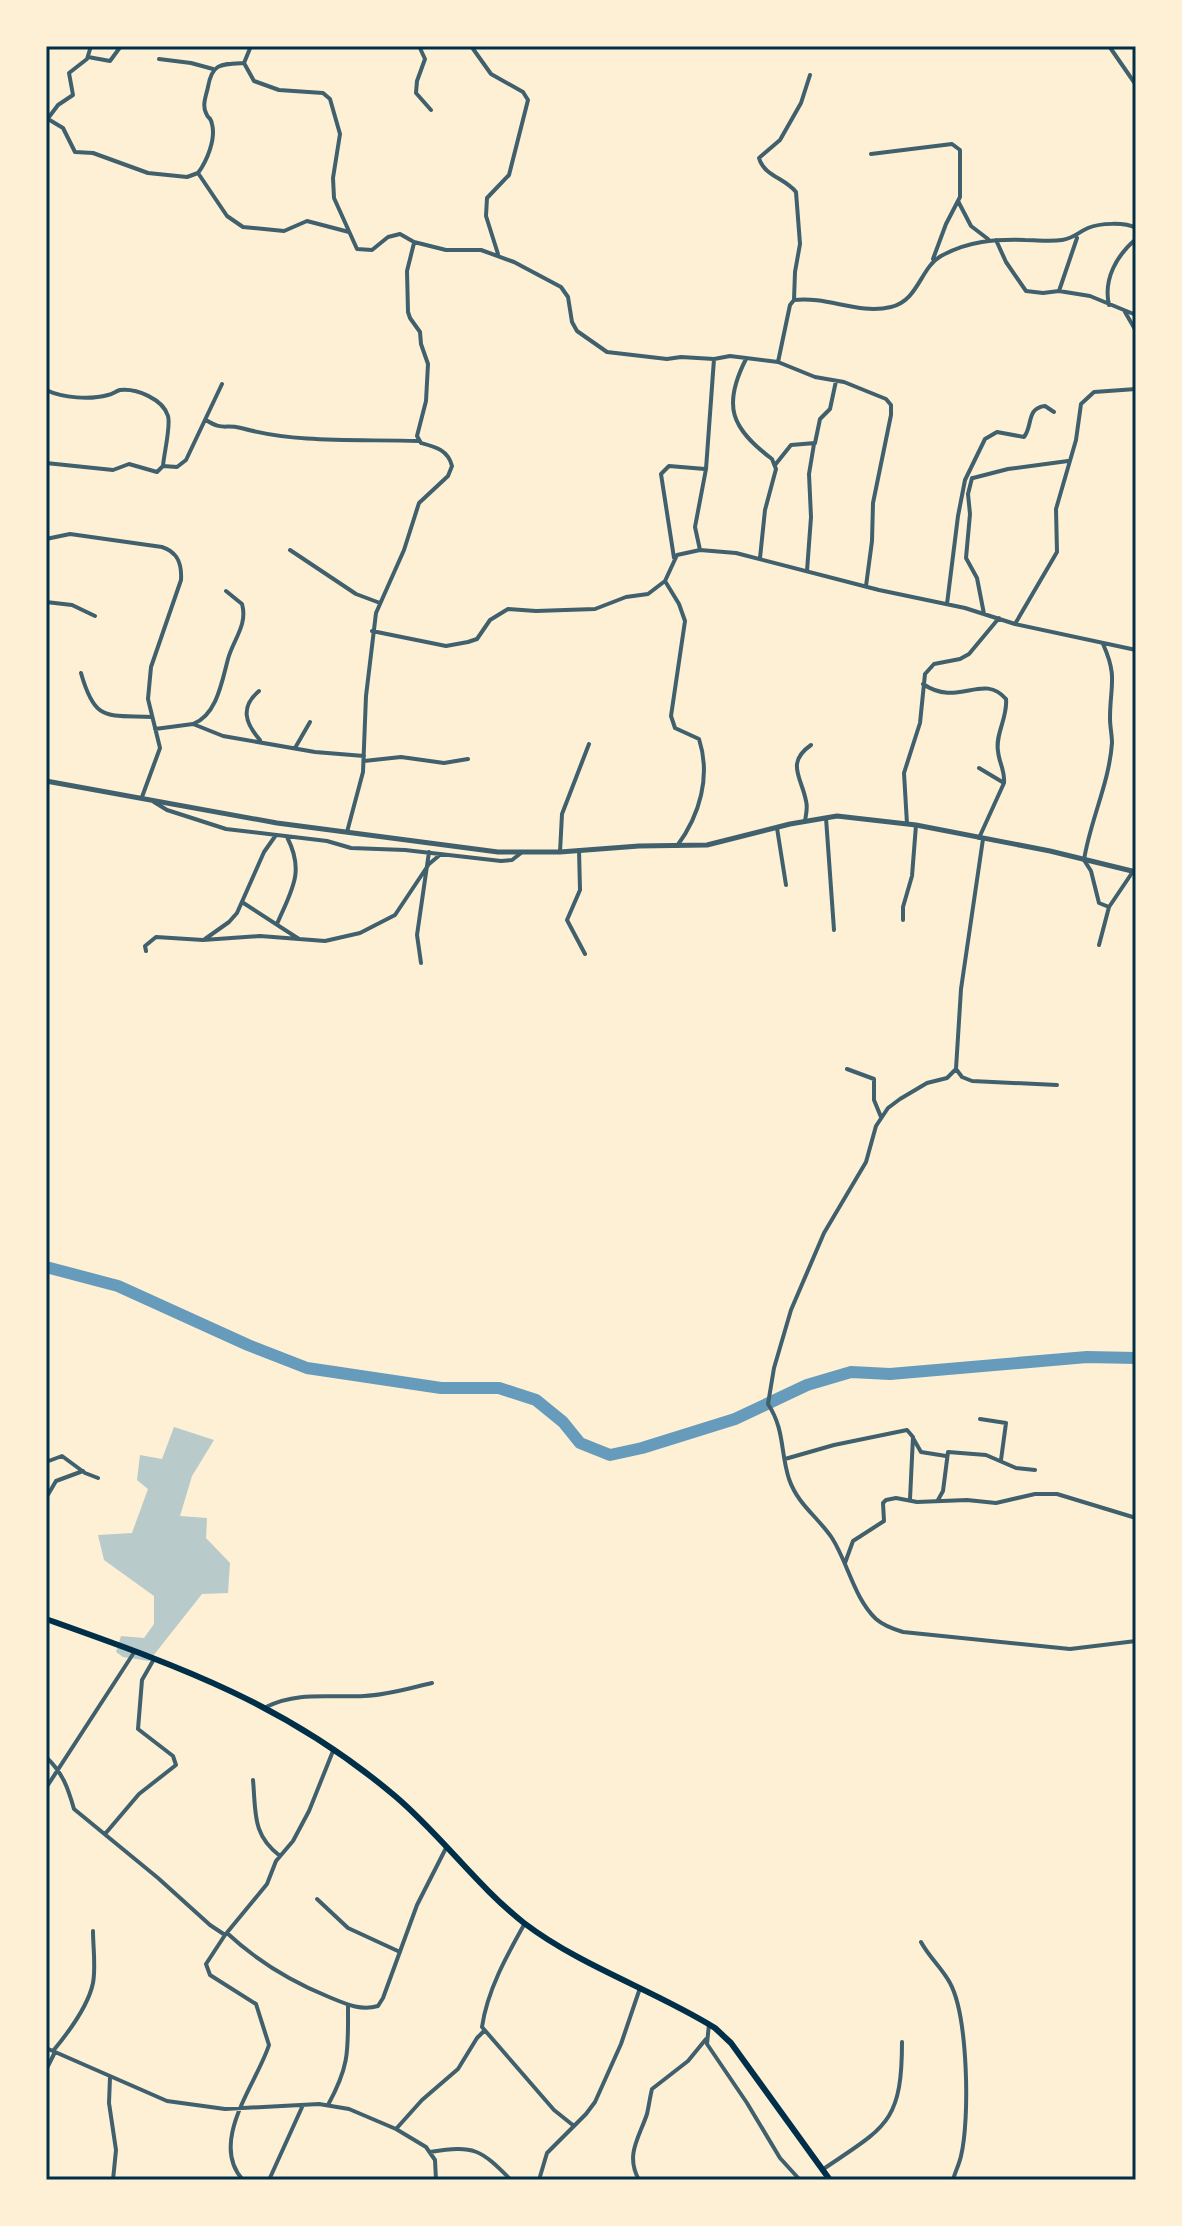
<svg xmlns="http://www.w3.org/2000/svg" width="1182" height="2226" font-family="'DejaVu Sans',sans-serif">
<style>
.green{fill:#b9caca}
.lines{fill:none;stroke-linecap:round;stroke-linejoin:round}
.river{stroke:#669bbc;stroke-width:12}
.minor{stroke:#3f606c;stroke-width:4}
.tertiary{stroke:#3f606c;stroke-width:5}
.secondary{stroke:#003049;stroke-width:6}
.neatline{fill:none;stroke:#003049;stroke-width:3}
</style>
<rect width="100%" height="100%" fill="#fdf0d5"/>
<!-- green -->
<path class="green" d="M174 1427 214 1440 192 1476 180 1516 207 1518 206 1538 230 1563 228 1593 202 1594 149 1661 123 1657 116 1652 121 1636 144 1638 154 1624V1596L104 1560 98 1535 132 1533 148 1489 137 1480 140 1455 162 1459Z"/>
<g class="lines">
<!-- river -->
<path class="river" d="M46 1267 118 1286 248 1345 307 1368 441 1388H499L536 1400 563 1422 580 1443 610 1455 642 1448 735 1419 807 1385 851 1372 890 1374 1087 1357 1136 1358"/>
<!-- minor -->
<path class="minor" d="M251 46 244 63 254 81 279 90 323 93 330 99 340 134 333 178 334 198 357 249 372 250 388 237 400 234 414 242 446 250H481L514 262 561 287 568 297 572 322 577 331 607 352 667 359 681 357 714 359 730 356 778 362 815 377 844 382 886 399 891 405V415L873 503 872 541 866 586
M419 46 425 59 417 81 416 93 431 110
M471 46 491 74 523 92 528 100 509 175 487 198 486 216 498 254
M1109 46 1136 85
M88 57 110 61 121 46
M159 59 191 63 213 69
M244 63C221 64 212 63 208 87 206 96 202 105 206 113 209 121 210 115 212 124 216 139 207 161 198 173L227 216 243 227 284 231 307 221 349 232
M48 119 63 128 75 152 93 153 148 173 187 177 198 173
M46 121 58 105 73 95 69 73 87 59 91 46
M871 154 952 144 960 150V197L946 224 933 259
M958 201 971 226 988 239
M996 240 1006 262 1026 291 1043 293 1059 291 1090 296 1136 315
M1059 291 1077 238
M794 300 795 272 800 244 796 192C785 178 764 176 759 158L780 140 801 103 810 75
M1109 305C1103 279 1117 255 1136 239
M1125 312 1136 331
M746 359C722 406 731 428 772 459L776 469 765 510 760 558
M778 362 790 305 794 300C828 296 858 315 891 307 919 300 920 268 941 256 968 241 995 239 1025 240 1037 240 1050 242 1062 240 1074 238 1077 233 1088 228 1100 223 1125 222 1136 228
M46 390C63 398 90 400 108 395 113 394 116 391 120 390 136 388 163 399 168 416 171 426 164 453 163 466L157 472 129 464 113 470 46 463
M206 420C223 431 224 424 241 428 299 444 359 439 418 441
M775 465 791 445 815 443 820 419 830 409 836 381
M163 466 177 467 186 460 222 384
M972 478 968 494 970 514 966 558 977 578 984 614
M973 478 1008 469 1068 461
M46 539 70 534 162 547C178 552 182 564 181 580L151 667 148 699 160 748 142 797
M290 550 356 594 380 603
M700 550 695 527 706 469 714 359
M674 558 661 474 669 466 705 469
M807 571 811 517 809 474 814 444
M665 581 679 604 685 621 671 716 675 728 699 739C711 776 700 815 677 846
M46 602 72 605 95 616
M947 604 958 516 965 480 985 439 997 432 1024 437C1033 426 1026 408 1045 406L1054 412
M1015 624 1057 552 1056 509 1076 440 1081 404 1094 392 1136 389
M372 631 446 646 468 642 477 639 490 620 508 609 536 611 595 609 626 597 648 594 665 581 677 555 700 550 736 553 879 590 965 608 1015 624 1136 650
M1103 644C1118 677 1110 686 1110 718 1110 727 1112 735 1112 743 1109 784 1090 821 1084 860L1091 871 1099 903 1109 907
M81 673C95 723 107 715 152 717
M923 684C958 708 983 672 1006 699 1008 717 995 734 998 751 999 763 1005 770 1004 783L979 838
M259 691C240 707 245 723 260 740
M193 724C217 715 222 681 228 659 233 640 248 625 242 604L226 591
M155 729 193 724 223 736 315 752 364 756
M295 748 310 722
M364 761 401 757 444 763 468 759
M979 768 1004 783
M154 802 167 810 226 829 327 841 351 848 405 850 501 861 512 860 521 853
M826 818 834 930
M805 821C806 814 808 808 806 801 802 778 785 763 811 745
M907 824 904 773 920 723 925 674 934 664 960 659 969 654 999 618
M777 828 786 885
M347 832 363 772 366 696 376 613 404 550 419 503 448 476 452 466C448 450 436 447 421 443L417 436 426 401 428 364 421 344 420 332 410 318 408 312 407 271 414 243
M983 839 961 989 956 1069 947 1078 927 1083 900 1099 888 1108 876 1126 866 1162 824 1233 791 1310 774 1368 768 1404C785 1430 780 1451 789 1479 798 1505 818 1517 832 1538 848 1563 854 1598 876 1619 884 1626 893 1629 903 1632L1070 1649 1136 1641
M579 850 580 890 567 920 585 954
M560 852 562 814 589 744
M242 902 299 939
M903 920V907L912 876 916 825
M277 924C292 889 305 872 287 837
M205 939 229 922 237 913 264 852 276 835
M1099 945 1109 907 1136 867
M146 951 145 946 156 937 203 940 260 936 325 941 360 933 395 915 429 864 441 854
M421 963 417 935 429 852
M847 1069 874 1079V1100L881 1117
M956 1069 962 1077 972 1081 1057 1085
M980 1419 1006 1423 1001 1460
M913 1438 921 1452 946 1456
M785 1459 834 1445 907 1430 913 1437 910 1499
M46 1462 62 1456 85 1473 98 1478
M46 1498 56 1481 83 1471
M938 1500 943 1491 948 1452 986 1455 1016 1468 1035 1470
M845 1563 853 1541 884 1521 883 1503 886 1500 896 1498 917 1502 967 1500 996 1503 1035 1494H1057L1136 1518
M266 1707C298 1691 330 1698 364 1696 388 1695 410 1688 432 1683
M46 1757C63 1773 68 1788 74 1809L158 1878 210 1925 225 1935
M253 1780C256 1813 252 1835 280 1856
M46 1788 135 1651
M105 1834 139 1794 176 1765 173 1756 138 1729 142 1680 154 1659
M317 1899 348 1928 400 1952
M525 1923C507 1955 487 1991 482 2027L554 2110 574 2126
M227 1933C258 1962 290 1981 329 1997 346 2004 360 2011 378 2006L383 1998 417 1905 446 1848
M921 1942C929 1957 942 1968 950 1983 968 2016 970 2119 961 2156 959 2165 955 2172 953 2180
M709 2024 707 2044 747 2103 780 2158 800 2180
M46 2048 167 2101 225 2109 319 2104 349 2109 396 2129 426 2147 435 2160 436 2180
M53 2051C68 2033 88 2007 93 1983 96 1967 93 1947 93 1931
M46 2070 55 2052
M110 2077 109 2103 116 2150 113 2180
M328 2105C350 2065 348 2050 348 2006
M396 2129 422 2100 458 2069 477 2038 484 2031
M430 2152C475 2145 480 2149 511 2180
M822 2170C885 2127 902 2124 902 2042
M243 2180C208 2142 257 2083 269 2045L256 2004 210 1975 206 1964 225 1935 267 1884 276 1861 293 1841 309 1811 333 1751
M269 2180 303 2105
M539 2180 547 2153 586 2114 595 2102 621 2044 640 1988
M639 2180C625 2155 639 2138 647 2114 649 2105 650 2097 652 2089L688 2061 706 2039"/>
<!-- tertiary -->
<path class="tertiary" d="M46 781 277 823 498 852H560L639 846 707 845 790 824 837 816 916 825 1050 851 1136 872"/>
<!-- secondary -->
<path class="secondary" d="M46 1619C178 1666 285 1703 395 1796 441 1835 477 1886 524 1923 582 1967 654 1990 715 2028L731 2043 830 2180"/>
</g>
<!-- border -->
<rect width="1182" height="2226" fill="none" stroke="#fdf0d5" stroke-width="96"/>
<rect x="48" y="48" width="1086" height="2130" class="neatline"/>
</svg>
